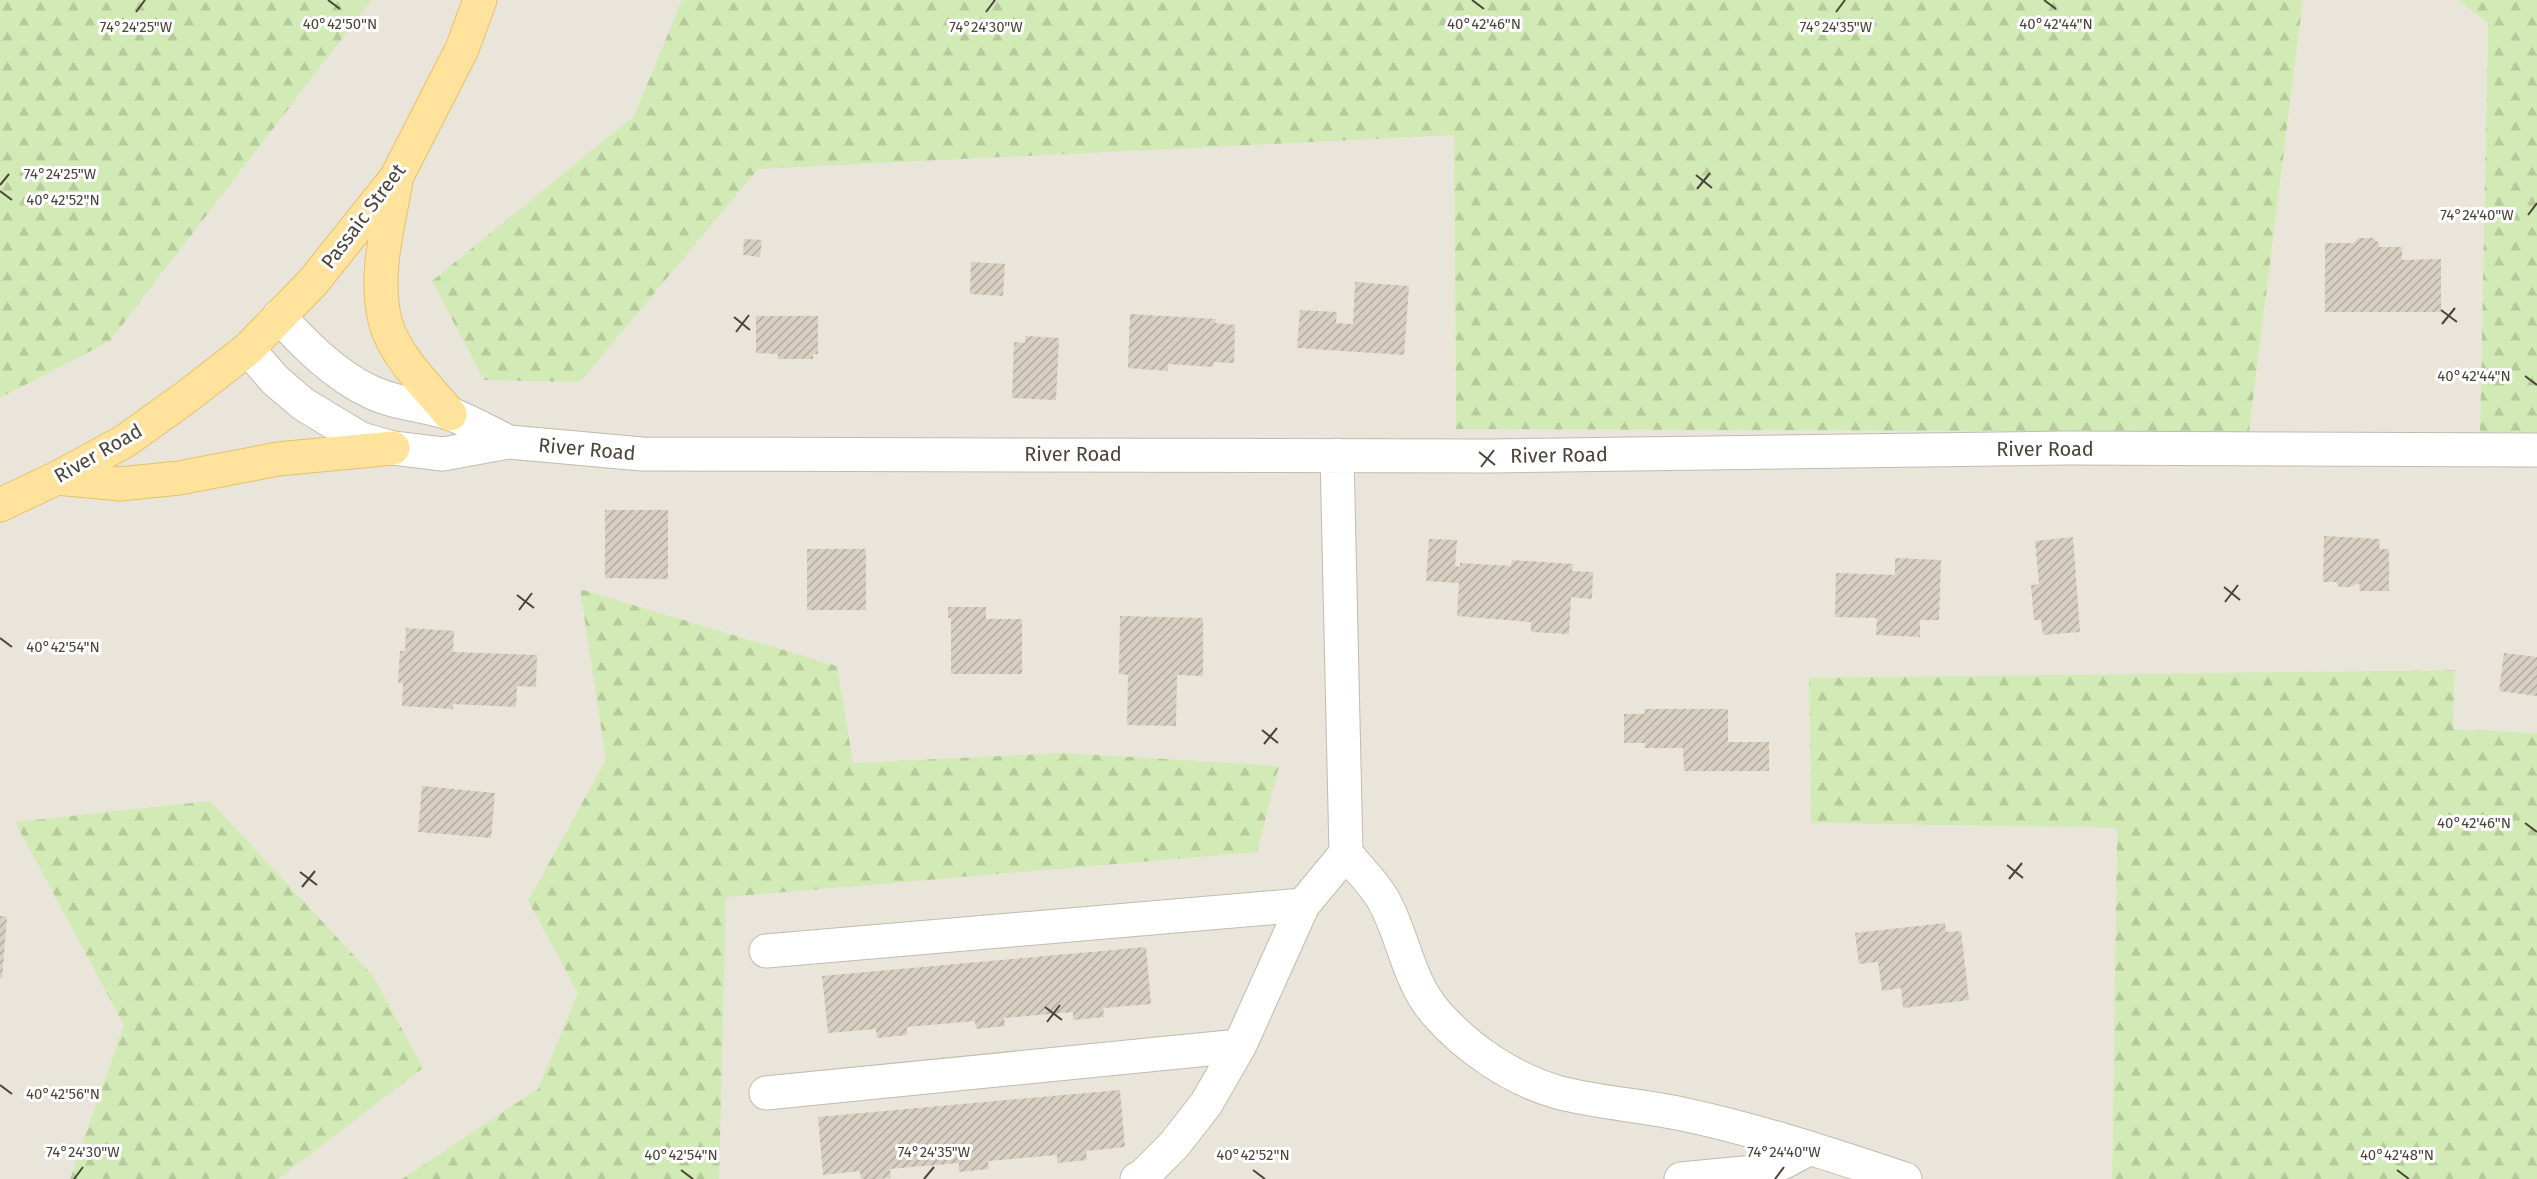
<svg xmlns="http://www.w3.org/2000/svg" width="2537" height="1179" font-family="'Fira Sans',sans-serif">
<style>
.residential{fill:#eae5da}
.forest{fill:url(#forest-firs)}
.building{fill:url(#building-hatch)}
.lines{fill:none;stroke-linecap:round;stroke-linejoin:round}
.minor-casing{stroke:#c2bbae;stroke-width:35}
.major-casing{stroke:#e6c16a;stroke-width:35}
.minor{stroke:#fff;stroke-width:33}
.major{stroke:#ffe39c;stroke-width:33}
.ticks{fill:none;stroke:#4b4439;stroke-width:2}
.labels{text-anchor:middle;stroke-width:6;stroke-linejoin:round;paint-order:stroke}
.street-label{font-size:20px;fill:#4b4439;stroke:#fff}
.ticks-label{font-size:15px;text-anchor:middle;fill:#4b4439;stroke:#fff;stroke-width:6;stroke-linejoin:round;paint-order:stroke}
</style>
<defs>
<pattern id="forest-firs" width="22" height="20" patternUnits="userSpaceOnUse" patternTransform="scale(1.5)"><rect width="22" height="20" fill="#d2eab5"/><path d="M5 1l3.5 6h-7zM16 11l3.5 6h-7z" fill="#b6ca9c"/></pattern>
<pattern id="building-hatch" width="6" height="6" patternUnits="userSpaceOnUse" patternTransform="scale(1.5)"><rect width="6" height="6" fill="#d8cfc1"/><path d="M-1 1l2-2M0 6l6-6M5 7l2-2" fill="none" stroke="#b1aa9e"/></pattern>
</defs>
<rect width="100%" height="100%" fill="#f6f3ec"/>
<!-- residential -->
<path class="residential" d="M372 0H1459L1454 135 1456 429 2249 432 2303 0H2458L2488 23 2480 432 2537 433V733L2453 729 2455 670 1809 679 1811 823 2117 828 2112 1179H0V398L110 341Z"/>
<!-- forest -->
<path class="forest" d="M0 0H372L110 341 0 398Z
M682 0H2303L2249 432 1456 429 1454 135 758 169 580 382 484 380 432 281 634 116Z
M2458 0H2537V433L2480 432 2488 23Z
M580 589 837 666 853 763 1065 753 1279 766 1257 852 726 897 719 1179H402L538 1089 578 993 528 901 606 760Z
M2455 670 2453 729 2537 733V1179H2112L2117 828 1811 823 1809 678Z
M210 801 373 976 423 1068 278 1179H70L124 1025 15 822Z"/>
<!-- building -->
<path class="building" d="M2358 238H2373L2379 243V247H2402V260L2441 259V312H2325V243H2353Z
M744 239 762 240 760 257 743 255Z
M971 262 1005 264 1003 296 970 294Z
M1355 282 1409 286 1404 355 1297 348 1300 310 1337 312 1336 323 1353 324Z
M1130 314 1216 319 1215 323 1235 325 1234 363 1214 362 1213 367 1168 364V371L1128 368Z
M756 316H818V354H813V359H778V354L756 353Z
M1025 336 1059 338 1056 400 1012 398 1014 342 1025 343Z
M605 510H668V579L605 578Z
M2324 536 2380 539 2379 549H2389V591H2360L2359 583 2350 587H2339L2336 582H2323Z
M2073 537 2080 632 2043 635 2041 620H2034L2031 585 2039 584 2035 541Z
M1429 539 1457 540 1455 566 1460 567V563L1511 566 1512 560 1573 564 1572 571 1593 572 1592 599 1571 597 1569 634 1531 632V622L1457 616 1459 583 1426 581Z
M807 549H866V610H807Z
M1895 558 1941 560 1939 620H1920V637L1876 635 1877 618 1835 617 1836 573 1895 575Z
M948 607H986V619H1022V674H951V618H948Z
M1120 616 1203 618V676L1177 675 1176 726 1127 725 1128 675 1119 674Z
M406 628 454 631 453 652 537 655 536 687 517 686 516 707 453 704V709L402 706 403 683H398L400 651H405Z
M2504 653 2537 657V696L2499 691Z
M1644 709H1728V742H1769V771H1684L1683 748H1645V743H1624V714H1645Z
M422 786 495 793 491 838 418 832Z
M0 916 7 917 2 978H0Z
M1945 923 1946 932 1961 931 1969 1000 1903 1008 1901 988 1882 991 1878 962 1859 964 1855 933Z
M1146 947 1151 1004 1103 1008 1104 1017 1073 1020V1012L1004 1018 1005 1026 976 1029 975 1021 907 1027V1035L877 1038 876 1029 828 1033 822 976Z
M1120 1090 1125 1147 1086 1151 1087 1160 1057 1163V1155L988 1161 989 1169 959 1172V1163L890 1169 891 1178 874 1179H861L860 1171 823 1175 818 1117Z"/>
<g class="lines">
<defs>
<path id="minor" d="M279 316C305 345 336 376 371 392 396 404 425 405 451 414 471 422 490 433 509 442
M248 349 275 380 303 404 361 439 393 448 443 454 509 442 642 454 1491 456 2067 448 2537 450
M1337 455 1346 853C1358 869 1376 885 1385 903 1404 939 1409 983 1437 1014 1468 1049 1512 1079 1557 1092 1598 1103 1641 1105 1682 1114 1758 1130 1832 1155 1905 1179
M766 951 1303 905
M766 1093 1239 1046
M1137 1179 1142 1177 1174 1145 1206 1104 1240 1045 1303 905 1346 853
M1681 1179 1754 1172 1784 1162 1810 1148"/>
<path id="major" d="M396 181C388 227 373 277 386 324 395 356 429 389 450 414
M57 478 120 484 179 478 278 459 393 448
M0 505 57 478 125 441 185 398 248 349 313 282 396 178 462 49 480 0"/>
</defs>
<!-- minor casing -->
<use href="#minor" class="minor-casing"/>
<!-- major casing -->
<use href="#major" class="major-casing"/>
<!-- minor -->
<use href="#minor" class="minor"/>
<!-- major -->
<use href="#major" class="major"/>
</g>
<!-- ticks -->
<path class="ticks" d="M328 0 340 9M1472 0 1484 9M2044 0 2056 9M136 12 145 0M986 12 995 0M1836 12 1845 0M1696 175 1712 188M0 185 9 174M1697 189 1710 173M0 191 12 200M2528 215 2537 203M2441 310 2457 322M734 317 750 330M2442 324 2455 308M736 332 749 315M2525 376 2537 385M1479 452 1495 465M1481 467 1494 450M2224 587 2240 600M517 595 534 608M2225 602 2238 585M519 610 532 593M0 638 12 647M1262 730 1278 743M1264 744 1277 728M2525 823 2537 832M2007 865 2023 878M300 872 317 885M2009 879 2022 863M302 887 315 871M1045 1007 1062 1020M1047 1022 1060 1005M0 1085 12 1094M681 1170 693 1179M1253 1170 1265 1179M2397 1170 2409 1179M74 1179 83 1167M924 1179 934 1167M1775 1179 1784 1167"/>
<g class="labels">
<!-- street labels -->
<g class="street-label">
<text transform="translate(363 216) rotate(-53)" y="7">Passaic Street</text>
<text transform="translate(587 449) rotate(5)" y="7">River Road</text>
<text x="2045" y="456">River Road</text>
<text transform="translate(98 453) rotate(-30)" y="7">River Road</text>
<text x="1073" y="461">River Road</text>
<text transform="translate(1559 455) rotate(-1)" y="7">River Road</text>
</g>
</g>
<g class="ticks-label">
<text x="340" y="29">40°42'50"N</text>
<text x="1484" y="29">40°42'46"N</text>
<text x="2056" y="29">40°42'44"N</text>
<text x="136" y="32">74°24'25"W</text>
<text x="986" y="32">74°24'30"W</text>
<text x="1836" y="32">74°24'35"W</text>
<text x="60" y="179">74°24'25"W</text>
<text x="63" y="205">40°42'52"N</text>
<text x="2477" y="220">74°24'40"W</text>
<text x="2474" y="381">40°42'44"N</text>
<text x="63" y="652">40°42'54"N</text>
<text x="2474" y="828">40°42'46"N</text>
<text x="63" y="1099">40°42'56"N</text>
<text x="83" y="1157">74°24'30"W</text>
<text x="934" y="1157">74°24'35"W</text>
<text x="1784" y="1157">74°24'40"W</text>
<text x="681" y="1160">40°42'54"N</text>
<text x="1253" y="1160">40°42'52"N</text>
<text x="2397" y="1160">40°42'48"N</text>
</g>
</svg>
